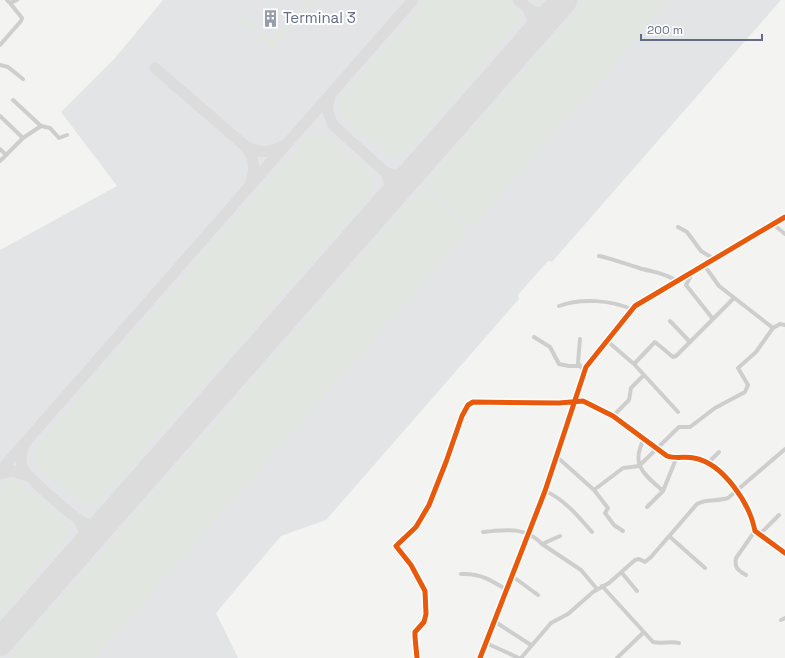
<svg xmlns="http://www.w3.org/2000/svg" width="785" height="658" font-family="'Space Grotesk',sans-serif">
<style>
.built{fill:#e3e4e5}
.green{fill:#e1e7e0}
.lines{fill:none;stroke-linecap:round;stroke-linejoin:round}
.taxiway{stroke:#dcdcdc;stroke-width:11}
.runway{stroke:#dcdcdc;stroke-width:27}
.street{stroke:#cececf;stroke-width:4}
.cycleway-casing{stroke:#fff;stroke-width:8}
.cycleway{stroke:#e8590c;stroke-width:5}
.labels{text-anchor:middle;stroke-width:4;stroke-linejoin:round;paint-order:stroke}
.poi-label{font-size:15px;fill:#636c84;stroke:#fff;text-anchor:start}
</style>
<rect width="100%" height="100%" fill="#f3f4f2"/>
<!-- built -->
<path class="built" d="M163 0H781L552 262 548 261 518 295 519 299 326 520 281 536 216 613 238 658H0V250L117 186 61 112 115 58Z"/>
<!-- green -->
<path class="green" d="M307 0H316L274 48 268 47 259 39 260 34 263 32 272 39Z
M428 0H508L519 11 520 20 405 151 397 157 390 156 344 116 339 110V102Z
M587 0H670L472 226 468 227 429 187 426 183Z
M239 11H242L255 24V29L249 30 235 18V16Z
M317 133 328 137 366 170C372 178 372 184 369 194L99 500 92 505 80 503 36 462 34 454 37 446 308 137Z
M423 188 464 230V235L94 658H10Z
M11 482C21 483 56 512 63 521 66 525 67 528 68 533L62 542 0 613V489Z"/>
<g class="lines">
<!-- taxiway -->
<path class="taxiway" d="M518 0C532 13 540 17 558 7
M529 11 534 24 530 38
M155 68 244 145C258 153 268 154 282 146
M330 96 327 110 333 125 385 172C391 182 392 190 387 201
M245 146C254 157 256 167 251 181
M385 172C398 178 406 176 417 167
M24 444C22 452 19 460 23 468 27 477 78 522 87 524 97 527 105 521 112 515
M0 471 413 0
M0 474 12 471 28 476
M79 521 85 533 81 549"/>
<!-- runway -->
<path class="runway" d="M0 642 564 0"/>
<!-- street -->
<path class="street" d="M7 0 10 3 17 0
M0 45 21 21 22 18 10 3
M0 65 8 67 23 79
M13 100 41 126
M0 116 23 138
M0 149 5 154
M0 161 23 138 41 126 50 128 59 138 67 135
M773 224 785 234
M678 227 687 232 701 251 714 259
M599 256C613 259 626 264 639 268 652 272 663 272 675 280
M693 272 686 285 713 319
M559 306C580 298 611 300 631 309
M670 321 690 342
M773 328 780 324 785 325
M534 337 550 347 559 364 569 366H579
M580 339 578 363 584 371
M606 340 634 364 678 412
M634 364 655 342 673 357 676 356 734 298
M613 416 629 400 631 388 644 375
M644 439C630 465 644 474 663 491
M556 456 594 490 623 468 639 466 679 427H690L715 408 745 392 748 385 738 368 756 352 773 328 719 286 704 265
M708 463 719 452
M594 490 608 508 605 513 614 525 623 531
M545 491C564 499 578 516 592 532
M647 507 663 491 676 459
M483 532C506 530 525 526 542 544L560 536
M760 534 779 515
M669 536 705 568
M542 544 581 570 597 589
M622 573 637 591
M461 574C480 573 491 580 507 590
M746 575C738 570 734 568 736 558L755 531
M512 576 538 595
M602 586 653 642C662 644 670 641 679 643
M781 620 785 618
M494 621 531 645
M486 643 519 658
M417 658 415 637V632L424 622 426 614 425 591 411 565 396 546 416 527 429 505 446 462 462 416 468 405 473 402 559 403 583 401 613 416 667 456C676 459 685 456 694 458 723 463 750 504 755 531L785 553
M480 658 545 491 586 367 635 306 785 217
M521 658 551 623 568 614 593 592 609 583 635 560 639 559 645 562 651 557 697 504C707 498 717 502 728 498L785 449
M617 658 644 632"/>
<defs>
<path id="cycleway" d="M417 658 415 637V632L424 622 426 614 425 591 411 565 396 546 416 527 429 505 446 462 462 416 468 405 473 402 559 403 583 401 613 416 667 456C676 459 685 456 694 458 723 463 750 504 755 531L785 553
M480 658 545 491 586 367 635 306 785 217"/>
</defs>
<!-- cycleway casing -->
<use href="#cycleway" class="cycleway-casing"/>
<!-- cycleway -->
<use href="#cycleway" class="cycleway"/>
</g>
<!-- icons -->
<defs>
<symbol id="building-bare" viewBox="-9 -9 18 18"><path d="M-4-6H4V6H1V3H-1V6H-4ZM-2.5-4.3h1.7v1.8h-1.7ZM.8-4.3h1.7v1.8H.8ZM-2.5-1h1.7V.8h-1.7ZM.8-1h1.7V.8H.8Z" fill="#959caa" stroke="#fff" stroke-width="2.5" paint-order="stroke"/></symbol>
</defs>
<g fill-rule="evenodd">
<use href="#building-bare" x="258" y="6" width="25" height="25"/>
</g>
<g class="labels">
<!-- poi labels -->
<g class="poi-label">
<text x="283" y="23">Terminal 3</text>
</g>
</g>
<!-- scale -->
<path d="M641 34v6h121v-6" fill="none" stroke="#636c84" stroke-width="2"/>
<text x="647" y="34" font-size="12" fill="#636c84" stroke="#ffffff" stroke-width="3" paint-order="stroke">200 m</text>
</svg>
